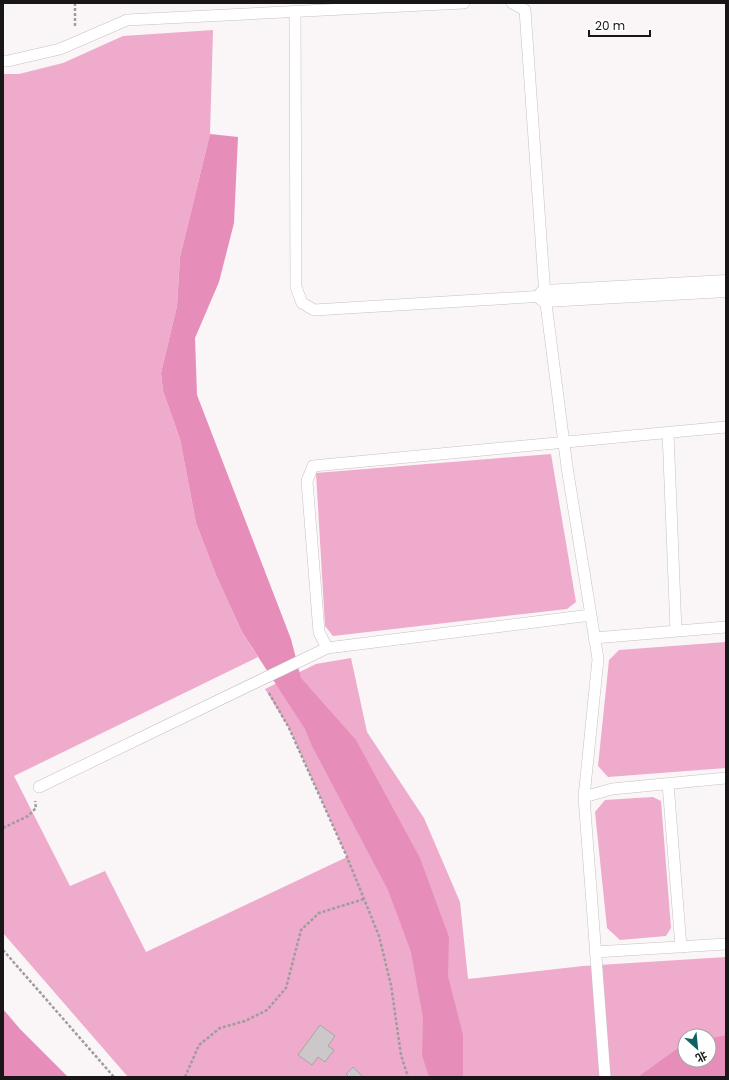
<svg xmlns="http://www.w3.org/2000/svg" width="729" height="1080" font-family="Poppins,'Noto Sans SC',sans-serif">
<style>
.green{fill:#efabcb;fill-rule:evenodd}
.water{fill:#e68eb9}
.building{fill:#ccc8ca;stroke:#a9a4a6}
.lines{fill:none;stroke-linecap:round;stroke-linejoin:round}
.service-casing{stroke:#c6c1c3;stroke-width:12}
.minor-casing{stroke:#c6c1c3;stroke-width:23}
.path{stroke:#a09c9d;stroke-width:2.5;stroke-dasharray:3 2;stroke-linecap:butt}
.service{stroke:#fff;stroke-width:11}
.minor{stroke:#fff;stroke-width:22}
</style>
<rect width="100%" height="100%" fill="#faf5f7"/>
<!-- green -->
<path class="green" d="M213 30 210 134 180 257 177 306 161 373 163 391 180 439 196 523 216 575 242 632 258 657 14 776 70 886 105 871 146 952 347 857 289 728 265 689 316 664 351 658 367 732 424 818 460 902 468 979 583 966 726 957V1077H128L3 933V74H19L63 63 123 36ZM685 1036H709V1060H685Z
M551 454 576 602 567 609 333 636 325 626 316 473Z
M726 642V768L608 777 598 766 609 660 619 650Z
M653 797 661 801 671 928 666 936 620 940 607 928 595 812 605 800Z"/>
<!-- water -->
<path class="water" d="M210 134 238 137 234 223 219 282 195 338 197 395 291 639 301 678 356 740 420 858 449 937 448 976 463 1035V1077H429L422 1055 423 1018 411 952 388 890 312 746 305 729 242 632 216 575 196 523 180 439 163 391 161 373 177 306 180 257Z
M3 1009 20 1029 68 1077H3Z
M726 1035V1077H638L678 1048 685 1046V1060H709V1039Z"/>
<!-- building -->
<path class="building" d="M320 1025 335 1036 328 1046 334 1050 325 1062 318 1057 312 1065 298 1055Z
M353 1067 363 1077H349L346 1074Z"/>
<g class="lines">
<defs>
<path id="service" d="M512 3 525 10 545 296 567 467 598 659 584 797 605 1077
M295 12 296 287 302 303 314 310 545 296
M3 61H8L60 49 127 20 464 3
M668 432 676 631
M594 638 726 627
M327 648 319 632 307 481 313 466 726 427
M668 784 681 947
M39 787 327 648 591 615
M584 797 612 789 726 778
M595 952 726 944"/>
<path id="minor" d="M545 296 726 286"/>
</defs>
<!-- service casing -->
<use href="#service" class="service-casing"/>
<!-- minor casing -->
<use href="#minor" class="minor-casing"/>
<!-- path -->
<path class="path" d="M75 3V26
M269 693 289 728 347 857 379 936 391 985 401 1055 408 1077
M3 828 28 816 36 808 35 801
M3 950 114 1077
M185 1077 199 1045 220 1028 245 1021 267 1010 286 988 301 930 319 913 364 899"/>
<!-- service -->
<use href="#service" class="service"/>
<!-- minor -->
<use href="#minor" class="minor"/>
</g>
<!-- border -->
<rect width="729" height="1080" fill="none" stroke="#181617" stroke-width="8"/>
<!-- north arrow -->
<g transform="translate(697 1048) rotate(153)"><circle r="19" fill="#ffffff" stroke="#a3a2a2"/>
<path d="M0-3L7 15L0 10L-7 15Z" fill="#106165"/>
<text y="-6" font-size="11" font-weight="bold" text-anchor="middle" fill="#181617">北</text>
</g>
<!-- scale -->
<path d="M589 30v6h61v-6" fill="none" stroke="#181617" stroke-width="2"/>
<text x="595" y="30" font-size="12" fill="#181617" stroke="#ffffff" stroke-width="3" paint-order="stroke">20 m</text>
</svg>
